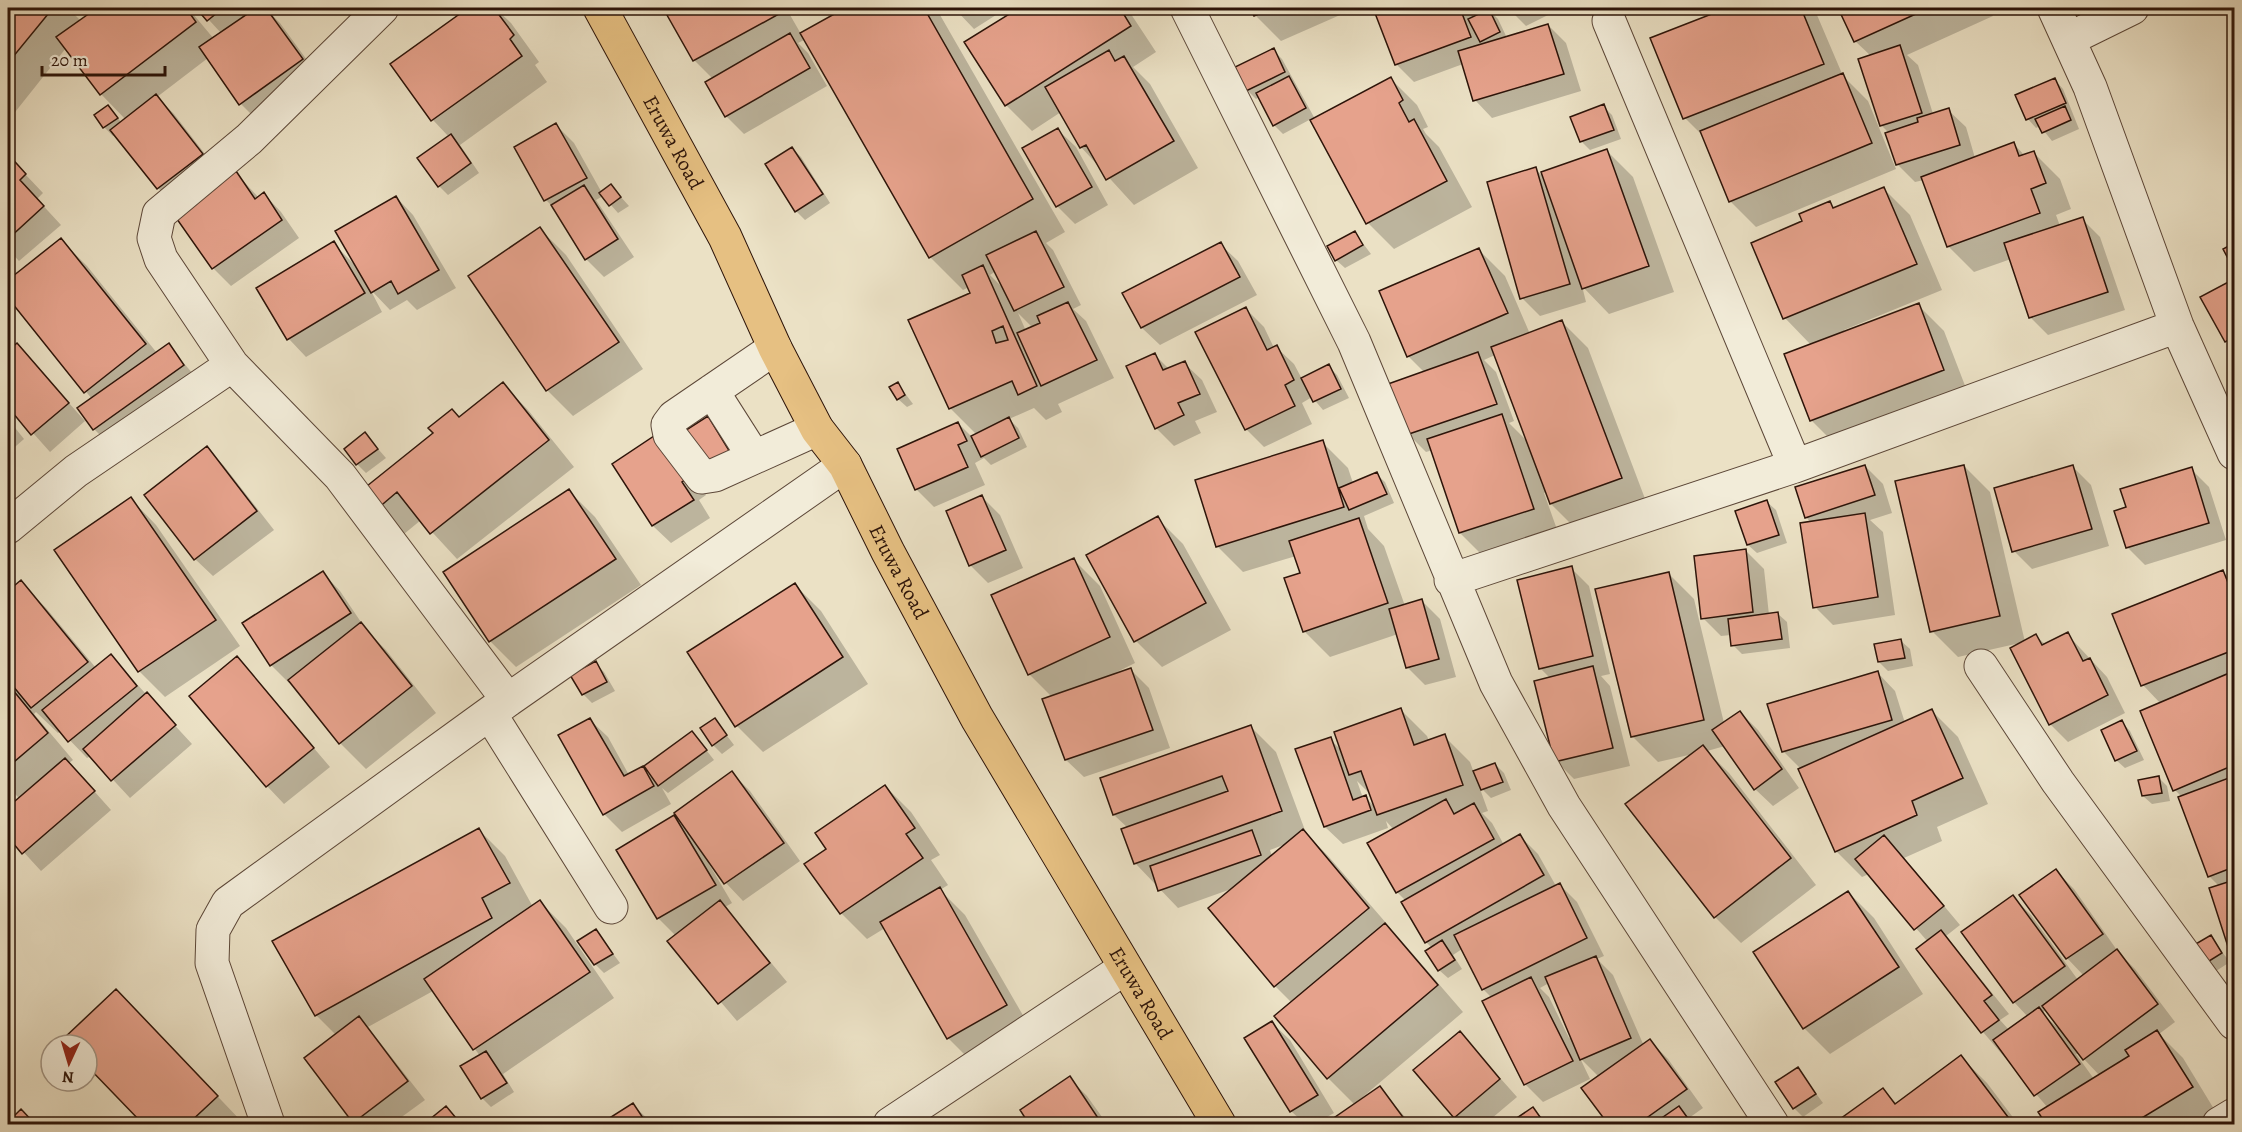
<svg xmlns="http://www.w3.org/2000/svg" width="2242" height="1132" font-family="Alegreya,serif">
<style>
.shadow{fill:#0003;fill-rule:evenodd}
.building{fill:#e6a28c;stroke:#2d1409;stroke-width:1.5;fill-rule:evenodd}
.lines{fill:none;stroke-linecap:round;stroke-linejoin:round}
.minor-casing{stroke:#5c4738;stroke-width:35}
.major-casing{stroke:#2d1409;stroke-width:35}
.minor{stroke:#f2ecd9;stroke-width:33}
.major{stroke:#e6c082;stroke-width:33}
.labels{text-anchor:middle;stroke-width:4.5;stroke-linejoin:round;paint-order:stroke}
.street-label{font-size:21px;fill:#2d1409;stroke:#f2ecd9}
</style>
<rect width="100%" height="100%" fill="#ebe1c5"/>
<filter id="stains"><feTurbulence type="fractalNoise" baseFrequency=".00333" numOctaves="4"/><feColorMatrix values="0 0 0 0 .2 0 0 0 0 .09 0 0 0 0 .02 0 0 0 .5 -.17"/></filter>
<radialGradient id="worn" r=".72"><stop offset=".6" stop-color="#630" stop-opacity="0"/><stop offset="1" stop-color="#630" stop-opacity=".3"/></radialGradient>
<!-- shadow -->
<path class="shadow" d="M8 8H68L81 21 99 8H188L214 39 221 33 198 8H265L280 23 320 78 258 121 241 104 208 58 157 97 174 114 219 172 176 206 158 188 115 134 113 136 104 127 108 107 122 123 126 120 101 94 66 48 8 121Z
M471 8H495L511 23 539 62 535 65 547 82 460 145 479 173 448 195 439 186 449 137 433 120 392 64Z
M665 8H786L801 34 848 8H936L1065 232 1046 243 1053 250 1081 305 1073 309 1086 321 1114 378 1058 404 1062 412 1046 420 1034 408 1009 419 1018 428 1027 447 991 465 984 458 975 463 985 485 934 507 916 489 958 423 972 437 977 435 950 408 972 293 969 287 963 290 930 257 806 39 798 43 808 53 827 86 744 134 726 116 713 79 694 60ZM996 271 1003 288 990 275ZM1018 313 1033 328 1026 331Z
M954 8H1007L974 29Z
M1022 8H1127L1156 52 1133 67 1150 84 1198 168 1134 205 1081 147 1061 112 1032 131 1006 105 966 43Z
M1252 8H1356L1281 41 1255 15Z
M1375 8H1470L1474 18 1489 10 1498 19 1507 38 1548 25 1566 43 1581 91 1492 118 1475 100 1463 64 1414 82 1396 64Z
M1508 8H1562L1526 26Z
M1731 8H1814L1843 76 1868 101 1896 169 1756 227 1730 201 1705 138 1685 118 1652 39Z
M1840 8H1989L1993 16 1907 55 1918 65 1933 114 1948 110 1966 127 1975 158 2014 144 2025 156 2034 153 2060 179 2071 209 2056 215 2060 226 2082 219 2100 237 2125 310 2048 335 2030 317 2011 259 1974 272 1948 246 1924 180 1915 182 1897 164 1889 133 1881 125 1871 56 1855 41Z
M1273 50 1282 59 1315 119 1391 79 1417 105 1428 127 1423 129 1426 134 1439 147 1472 207 1394 249 1368 223 1311 119 1283 134 1274 125 1259 97 1256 99 1247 90Z
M2055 80 2063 89 2079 129 2052 141 2040 126 2036 128 2028 119Z
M1603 106 1612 115 1621 139 1590 150 1581 141Z
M556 125 574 143 602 193 611 186 629 206 618 213 603 196 596 200 634 257 604 277 586 259 557 211 546 200 516 147Z
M1058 130 1076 147 1108 205 1075 224 1057 206Z
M792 148 801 157 830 203 805 220 796 211Z
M1607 151 1633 177 1674 292 1609 314 1582 286 1586 302 1540 316 1522 298 1535 169 1546 179Z
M8 156 43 193 37 199 61 225 19 261 8 249Z
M236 173 259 198 264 194 281 212 299 238 231 286 213 268Z
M1884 189 1910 215 1942 290 1844 330 1845 333 1918 305 1944 331 1969 396 1837 446 1811 420 1812 346 1785 318 1804 222 1829 203 1836 209Z
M396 197 413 215 456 288 417 310 407 300 390 310 370 289 382 312 306 357 289 339 258 289 333 243 356 266Z
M540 229 566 255 643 369 573 416 547 390Z
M1355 233 1371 254 1345 268 1336 260Z
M61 240 87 266 157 353 168 345 201 383 112 447 94 429 92 399 8 296V282Z
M1220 244 1238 261 1257 295 1160 345 1142 328 1124 294Z
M1479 250 1505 276 1530 334 1562 322 1588 348 1647 504 1577 530 1551 504 1547 492 1544 493 1559 535 1486 559 1460 533 1433 450 1426 452 1408 434 1425 373 1408 356ZM1495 355 1529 443 1509 423 1514 421 1496 372 1484 360Z
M2234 281V349L2226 341 2202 297Z
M1246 309 1264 327 1274 348 1276 347 1294 364 1302 379 1328 366 1337 375 1349 398 1323 410 1312 397 1302 403 1312 424 1264 447 1246 429Z
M17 345 85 421 50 452 8 405V353Z
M1155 355 1169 369 1184 363 1202 380 1217 412 1195 421 1201 433 1174 446 1156 428Z
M503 384 528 410 574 467 457 559 421 520 404 534 378 508 459 419Z
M898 384 913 404 907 407 898 399Z
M708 418 717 427 741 467 717 480Z
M8 419 24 439 8 453Z
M365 434 386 458 366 473 357 464Z
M1322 442 1348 468 1353 483 1376 474 1385 482 1394 503 1364 516 1368 529 1384 546 1405 606 1422 601 1440 619 1456 677 1425 685 1407 667 1398 634 1330 657 1304 631 1302 574 1296 556 1243 572 1217 546Z
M207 448 224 466 274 530 213 576 195 559Z
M678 452 706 495 699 500 710 518 671 543 653 526 614 464Z
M1865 466 1883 484 1892 513 1870 520 1883 532 1895 615 1833 625 1815 607 1811 523 1806 517Z
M1964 466 1990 492 2025 642 2036 636 2046 645 2067 634 2107 677 2125 713 2068 742 2050 724 2020 643 1958 657 1932 631Z
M2073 467 2091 485 2109 546 2032 569 2014 551Z
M2191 469 2209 487 2226 540 2145 565 2127 547 2128 508Z
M569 491 595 517 641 585 516 667 490 641 445 572Z
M982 497 1000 515 1023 568 988 583 970 565Z
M131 499 156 525 240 646 165 697 139 671Z
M1767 502 1776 510 1787 543 1757 553 1748 545 1737 512Z
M1157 518 1183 544 1231 630 1162 667 1136 641 1088 556Z
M1746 551 1764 569 1769 615 1778 614 1787 622 1790 648 1742 654 1733 645 1731 635 1721 636 1703 618Z
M1074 560 1100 586 1135 663 1115 673V675L1131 670 1149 688 1170 748 1084 777 1066 760 1052 697 1029 674Z
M1571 568 1589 586 1610 674 1601 676 1610 686 1630 766 1574 779 1556 761 1550 678 1540 668Z
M2222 572 2234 584V955L2231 952 2219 886 2209 876 2182 797 2175 790 2161 704 2143 685 2114 615Z
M323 573 340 591 367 631 386 650 436 713 366 769 340 743 291 681 289 683 271 665Z
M1668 573 1694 599 1724 723 1740 712 1758 730 1799 788 1773 806 1755 789 1725 746 1707 751 1729 773 1816 885 1741 943 1715 917 1693 754 1658 762 1632 736Z
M20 582 46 608 96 668 111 656 192 744 130 798 91 756 87 758 61 731 58 733 36 712 34 714 73 760 69 763 111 810 41 871 8 835V809L20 799 8 787V592Z
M795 585 821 611 868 684 763 752 737 726Z
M1901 641 1910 649 1913 666 1888 671 1879 662Z
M237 658 330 767 284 804 267 786Z
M595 663 604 672 615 691 592 703 583 694Z
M1878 673 1895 691 1905 723 1932 711 1958 737 1988 804 1937 827 1942 841 1904 858 1960 925 1946 936 2009 1014 2000 1020 2009 1030 2028 1017 2014 1002 2013 897 2031 915 2078 980 2084 976 2067 958 2021 895 2056 871 2074 889 2119 953 2135 969 2175 1022 2159 1034 2183 1058 2217 1114 2200 1124H2048L2040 1113 2048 1108 1983 1032 1918 949 1928 942 1869 874 1862 877 1836 851 1801 769 1783 751ZM2046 1010 2059 1027 2058 1028 2042 1013ZM2079 1053 2084 1059 2100 1076 2094 1079 2076 1054Z
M1401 710 1427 736 1429 741 1444 736 1470 762 1474 773 1495 764 1504 773 1511 790 1491 798 1479 786 1488 811 1482 813 1492 823 1504 845 1520 836 1538 854 1556 886 1559 884 1577 902 1604 956 1597 959 1613 975 1644 1046 1650 1041 1668 1059 1703 1108 1689 1118 1696 1124H1610L1583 1089 1599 1077 1580 1058 1590 1079 1543 1102 1525 1084 1492 998 1483 989 1462 949 1453 955 1462 969 1448 978 1439 970 1432 948 1426 942 1406 901 1397 892 1394 830 1386 821 1388 828 1343 844 1325 827 1297 750 1330 739 1341 750ZM1357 781 1372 796 1376 808 1365 797 1363 798ZM1549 983 1572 1037 1569 1038 1549 997 1540 988Z
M590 720 608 737 629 775 642 768 653 779 700 742 714 760 668 793 662 788 671 804 622 832 604 814Z
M715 720 734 745 722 754 713 745Z
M2122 722 2130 731 2144 760 2125 768 2116 760Z
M1250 726 1276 752 1306 833 1329 857 1463 1012 1358 1101 1359 1102 1380 1088 1411 1124H1328L1355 1105 1328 1078 1292 1003 1275 986 1234 888 1178 908 1135 863 1128 828 1114 815ZM1286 844 1272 856 1270 850Z
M732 773 750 791 800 861 743 901 726 883 711 862 709 864 732 903 725 907 787 982 737 1021 669 941 676 936 658 918 618 850 674 817 684 827Z
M2158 777 2167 786 2170 801 2152 804 2143 796Z
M885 786 911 812 940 855 931 860 948 885 940 890 965 915 1032 1031 974 1064 948 1038 885 928 867 939 841 913 807 864 828 849Z
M479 830 505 856 533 907 540 902 566 928 614 998 503 1074 514 1092 491 1107 482 1098 480 1056 433 991 368 1027 425 1100 392 1124H357L336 1035 316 1015Z
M1848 892 1874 918 1923 994 1830 1054 1804 1028Z
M596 931 620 963 604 973 595 964Z
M2210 937 2230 962 2216 971 2207 962Z
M2234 973V987L2229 976Z
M142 1017 243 1123 145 1124 87 1064V1045H69Z
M1272 1023 1290 1040 1334 1113 1315 1124H1305L1291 1111Z
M1460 1033 1517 1097 1485 1124H1462L1455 1117Z
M1961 1057 1987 1083 2018 1124H1836L1883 1090 1897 1104Z
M1798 1069 1823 1103 1803 1117 1794 1108Z
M1069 1078 1087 1096 1107 1124H1031L1022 1111Z
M633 1105 653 1124H603Z
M446 1108 462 1124H426Z
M1533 1109 1549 1124H1510Z"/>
<!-- building -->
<path class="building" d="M8 8H53L8 63Z
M97 8H186L196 22 100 95 56 37Z
M196 8H223L207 21Z
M256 8H266L303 59 239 105 199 47Z
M468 8H494L514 35 510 39 522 56 431 121 390 64Z
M663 8H776L779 14 693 61Z
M845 8H924L1033 199 929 258 800 33Z
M1019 8H1120L1131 26 1005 106 964 42Z
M1250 8H1273L1254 16Z
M1373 8H1460L1471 37 1395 65Z
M1727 8H1801L1824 64 1683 119 1650 38Z
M1838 8H1929L1854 42Z
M1489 9 1500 32 1480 42 1468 19Z
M1548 24 1564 74 1473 101 1458 51Z
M790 33 810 68 725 117 705 82Z
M1900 45 1922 113 1880 126 1858 59Z
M1274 48 1285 72 1246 91 1235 67Z
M1109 50 1115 61 1124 56 1174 141 1106 180 1086 145 1080 148 1045 87Z
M1843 73 1872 143 1729 202 1700 131Z
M1289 76 1306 108 1273 126 1256 93Z
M1391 77 1403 100 1399 103 1409 122 1414 119 1447 181 1366 224 1310 120Z
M2055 78 2066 103 2026 120 2015 95Z
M156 94 203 154 157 189 110 130Z
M1604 104 1614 130 1580 142 1570 117Z
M108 105 118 118 103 128 94 115Z
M2065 106 2071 120 2042 133 2035 119Z
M1949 108 1960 145 1896 165 1885 133 1918 122 1917 118Z
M556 123 587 178 544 201 514 147Z
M1058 128 1092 187 1056 207 1022 148Z
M451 134 471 163 438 187 417 158Z
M2014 142 2019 156 2034 151 2046 183 2031 189 2040 213 1947 247 1921 177Z
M792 147 823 194 795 212 765 164Z
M1607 149 1649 266 1582 289 1541 172Z
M8 154 26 174 20 180 44 206 8 239Z
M1536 167 1570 284 1520 299 1487 182Z
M236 171 255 199 264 192 282 220 212 269 172 212Z
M611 184 621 197 609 206 599 193Z
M584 185 618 239 585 260 551 205Z
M1884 187 1917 264 1783 319 1751 243 1802 221 1799 214 1830 201 1833 208Z
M396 196 439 270 398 294 391 281 371 293 335 231Z
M2083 217 2108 292 2029 318 2004 243Z
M540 227 619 342 546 391 468 276Z
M1036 231 1064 287 1014 311 986 255Z
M1355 231 1363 245 1335 261 1327 246Z
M61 238 146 344 84 393 8 298V280Z
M334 241 365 293 287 340 256 288Z
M1221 242 1240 277 1141 328 1122 293Z
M2234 243V270L2223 249Z
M1479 248 1508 313 1407 357 1379 291Z
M983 265 1037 386 1018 395 1012 381 949 409 908 320 970 293 962 275ZM1003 326 1008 340 996 343 992 331Z
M2234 279V337L2225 342 2200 297Z
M1068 302 1097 360 1041 386 1017 333 1040 323 1037 316Z
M1919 303 1944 370 1810 421 1784 354Z
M1246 307 1267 350 1277 345 1294 380 1285 385 1295 406 1245 430 1195 332Z
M1562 320 1622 478 1550 504 1491 347Z
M17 343 69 403 31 435 8 407V351Z
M169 343 184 365 93 430 77 408Z
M1478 352 1497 404 1406 435 1388 384Z
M1155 353 1163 370 1185 361 1200 394 1178 403 1184 415 1155 429 1126 366Z
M1329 364 1341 389 1313 402 1301 378Z
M503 382 549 440 430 534 397 492 377 509 362 490 433 433 428 428 452 409 459 417Z
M898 382 905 395 897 400 889 387Z
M1502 414 1534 509 1459 533 1427 439Z
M708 416 733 457 707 473 683 432Z
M1009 417 1019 438 981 457 971 436Z
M958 422 967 441 958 445 968 467 915 490 897 449Z
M365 432 378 449 356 465 344 449Z
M660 432 689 477 682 482 694 500 652 526 612 464Z
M1323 440 1344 507 1216 547 1195 480Z
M207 446 257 511 194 560 144 495Z
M1865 465 1875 495 1805 518 1795 487Z
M1964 465 2000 616 1930 632 1895 481Z
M2073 465 2092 529 2012 552 1994 488Z
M2192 467 2209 523 2126 548 2114 511 2126 507 2120 489Z
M1377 472 1387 494 1349 510 1339 488Z
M569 489 616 559 489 642 443 572Z
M982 495 1006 550 969 566 946 511Z
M131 497 216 620 138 672 54 550Z
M1767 500 1779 535 1747 545 1735 511Z
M1865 513 1878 597 1813 608 1800 523Z
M1158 516 1206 603 1134 642 1086 555Z
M1359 518 1388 603 1303 632 1284 578 1300 573 1289 541Z
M1746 549 1753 612 1701 619 1694 556Z
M1074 558 1110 637 1028 675 991 595Z
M1572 566 1593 656 1539 669 1517 580Z
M2223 570 2234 598V642L2228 645 2231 651 2141 686 2112 614Z
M323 571 351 613 270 666 242 623Z
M1669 572 1704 720 1631 737 1595 589Z
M21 580 88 662 31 708 8 680V591Z
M795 583 843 657 735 727 687 652Z
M1422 599 1439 659 1406 668 1389 609Z
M1778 612 1782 639 1731 646 1728 619Z
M361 622 412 686 339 744 288 680Z
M2068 632 2083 661 2090 658 2108 695 2049 725 2010 648 2036 634 2042 645Z
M1901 639 1905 658 1878 662 1874 644Z
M111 654 137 686 68 742 42 710Z
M237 656 314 748 266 787 189 696Z
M596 661 607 682 582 695 570 675Z
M1593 666 1613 748 1554 762 1534 681Z
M1131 668 1153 730 1065 760 1042 699Z
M1878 671 1892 720 1782 752 1767 704Z
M2234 671V765L2173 791 2140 711Z
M8 684 48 733 8 767Z
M147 692 176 725 111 781 83 749Z
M1401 708 1414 745 1445 734 1463 785 1377 815 1361 771 1349 775 1334 732Z
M1932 709 1963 778 1912 801 1917 815 1835 852 1798 769Z
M1740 711 1782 769 1754 790 1712 730Z
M590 718 624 776 643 766 654 786 603 815 558 735Z
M715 718 727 735 712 746 700 728Z
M2122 720 2137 751 2115 761 2101 730Z
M1251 725 1282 811 1134 864 1121 829 1228 791 1222 776 1113 815 1100 778Z
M692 731 707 750 658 786 644 766Z
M1331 737 1353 800 1366 795 1371 810 1324 827 1295 749Z
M1703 745 1791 858 1714 918 1625 804Z
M65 758 95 791 22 854 8 837V807Z
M1495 763 1503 782 1481 790 1473 771Z
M732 771 784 843 724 884 674 813Z
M2159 776 2162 793 2142 796 2138 780Z
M2234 776V867L2208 877 2178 797Z
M885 785 915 828 906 834 923 858 840 914 804 864 826 849 815 833Z
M1446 799 1454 814 1474 803 1494 839 1396 893 1367 843Z
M674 815 716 885 657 919 616 850Z
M479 828 510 883 482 898 492 918 315 1016 272 941Z
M1303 829 1369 908 1274 987 1208 908Z
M1252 830 1261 855 1158 891 1150 866Z
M1520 834 1544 875 1425 943 1401 902Z
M1884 835 1944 906 1914 930 1855 859Z
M2056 869 2103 934 2066 959 2019 895Z
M2234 880V951L2230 953 2209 888Z
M1560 883 1587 938 1482 990 1454 935Z
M940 887 1007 1005 947 1039 880 922Z
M1848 891 1899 967 1803 1029 1753 952Z
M2013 895 2065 966 2013 1003 1961 932Z
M540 900 590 972 473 1050 424 979Z
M720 900 770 963 718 1004 667 941Z
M1385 923 1438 985 1327 1079 1274 1016Z
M596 929 613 954 594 965 577 941Z
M1941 930 1992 995 1984 1001 1999 1020 1981 1033 1916 949Z
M2211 935 2222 953 2206 963 2194 945Z
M1442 940 1455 960 1438 971 1425 951Z
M2117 949 2158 1004 2083 1060 2042 1006Z
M1596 956 1631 1038 1580 1060 1545 977Z
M1531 977 1573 1061 1524 1085 1482 1001Z
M116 989 218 1096 188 1124H143L87 1066V1045H67L62 1040Z
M2039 1007 2080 1064 2034 1096 1993 1040Z
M359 1016 408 1081 353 1123 304 1058Z
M1272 1021 1318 1095 1290 1112 1244 1038Z
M2157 1030 2193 1087 2132 1124H2046L2038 1112 2129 1056 2125 1050Z
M1460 1031 1500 1079 1454 1118 1413 1070Z
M1650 1039 1687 1089 1638 1124H1608L1581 1088Z
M486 1051 507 1083 481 1099 460 1066Z
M1961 1055 2011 1121 2005 1124H1833L1883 1088 1895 1104Z
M1798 1067 1816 1094 1793 1109 1775 1082Z
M1070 1076 1102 1124H1029L1020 1110Z
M1380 1086 1408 1124H1325Z
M633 1103 647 1124H600Z
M446 1106 461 1124H424Z
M1679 1106 1692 1124H1653Z
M1533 1107 1545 1124H1508Z
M21 1109 35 1124H8V1122Z"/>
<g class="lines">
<defs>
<path id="minor" d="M382 8 249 139 159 214 154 238 161 259 232 365 340 476 508 700
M1187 8 1354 342 1496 683 1564 806 1772 1124
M2054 8 2090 87 2177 326 2234 453
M1609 21 1795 466
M2069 39 2132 8
M775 348 674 417 668 425 670 435 702 477 715 475 817 429
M712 391 754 457
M8 527 76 471 232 365
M1451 580 1795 466 2177 326
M1981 666 2058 782 2234 1023
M490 714 611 907
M268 1124 212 963 213 930 228 903 508 700 845 465
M890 1124 1125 968
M2219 1124 2234 1115"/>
<g id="major">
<path id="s1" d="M600 8 725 237 775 348 817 429 845 465 888 552 977 718 1219 1124"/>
</g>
</defs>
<!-- minor casing -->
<use href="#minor" class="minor-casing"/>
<!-- major casing -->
<use href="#major" class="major-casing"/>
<!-- minor -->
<use href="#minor" class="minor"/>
<!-- major -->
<use href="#major" class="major"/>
</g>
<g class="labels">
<!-- street labels -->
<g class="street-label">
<text dy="7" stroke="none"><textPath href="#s1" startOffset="153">Eruwa Road</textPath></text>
<text dy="7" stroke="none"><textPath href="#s1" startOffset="639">Eruwa Road</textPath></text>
<text dy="7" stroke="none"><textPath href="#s1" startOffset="1125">Eruwa Road</textPath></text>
</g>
</g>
<!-- margin -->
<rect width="2242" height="1132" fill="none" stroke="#ebe1c5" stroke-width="30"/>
<rect x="9" y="9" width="2224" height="1114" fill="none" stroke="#2d1409" stroke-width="3"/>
<rect x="15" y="15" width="2212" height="1102" fill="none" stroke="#2d1409" stroke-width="1.5"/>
<!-- north arrow -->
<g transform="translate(69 1063) rotate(184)"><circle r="28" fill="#f2ecd9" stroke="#a39686" stroke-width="1.5"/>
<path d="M0-4.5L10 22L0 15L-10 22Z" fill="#8f2418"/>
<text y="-9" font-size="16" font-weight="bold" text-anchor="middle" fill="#2d1409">N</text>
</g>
<!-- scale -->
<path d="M42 66v9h123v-9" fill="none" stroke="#2d1409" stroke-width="3"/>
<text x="51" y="66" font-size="18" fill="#2d1409" stroke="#f2ecd9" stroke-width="4.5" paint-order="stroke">20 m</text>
<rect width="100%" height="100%" filter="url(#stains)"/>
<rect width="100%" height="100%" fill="url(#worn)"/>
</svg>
